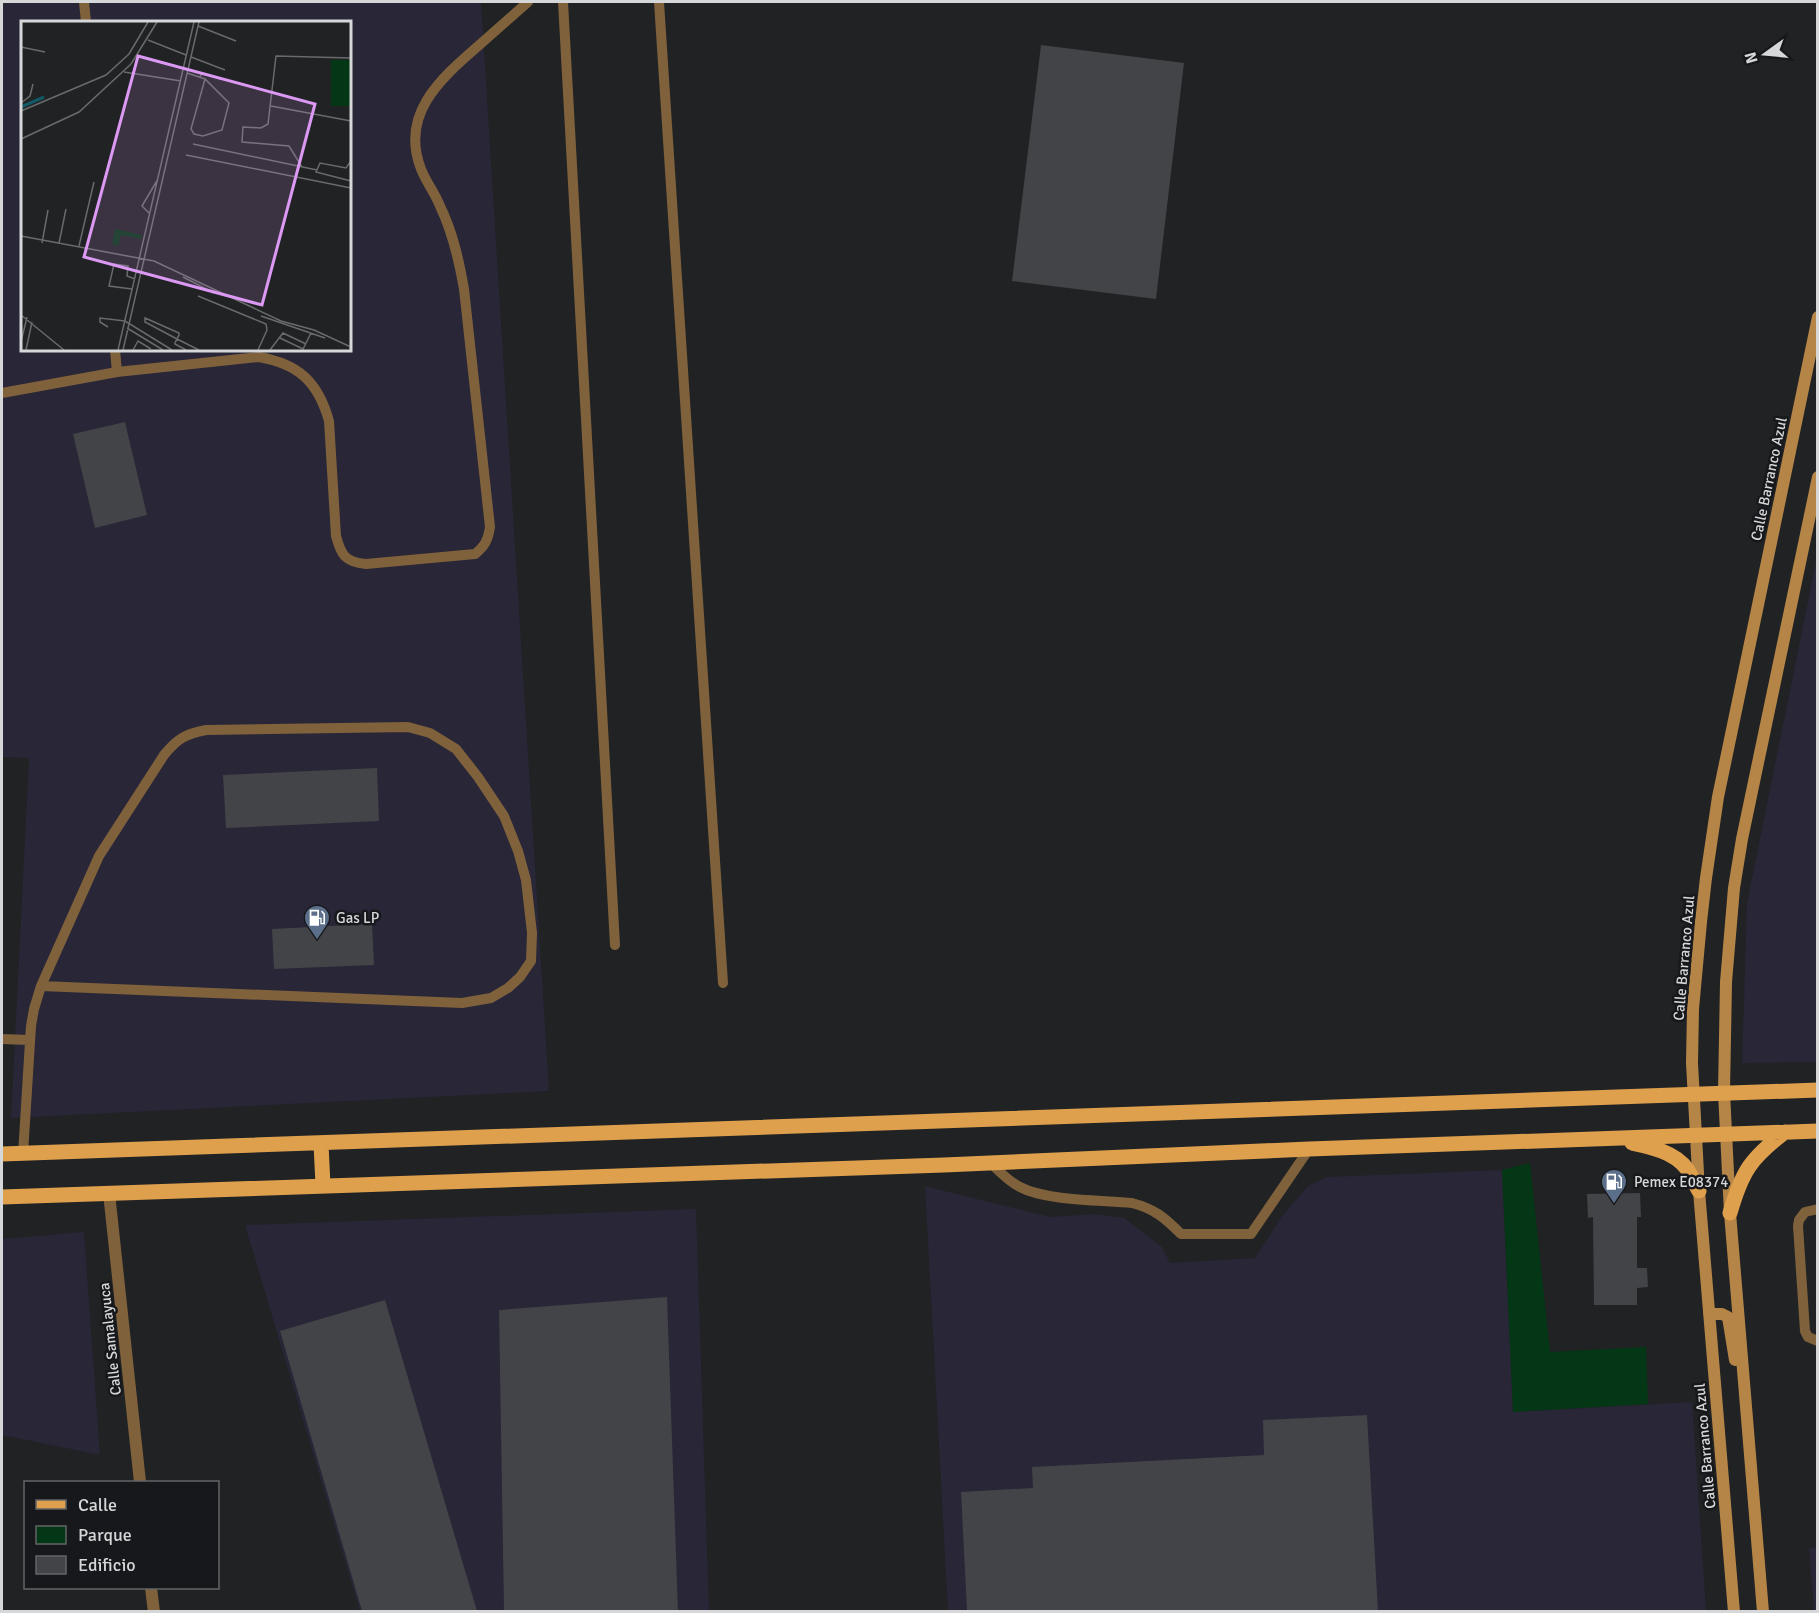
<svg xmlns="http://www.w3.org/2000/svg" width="1819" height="1613" font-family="Signika,sans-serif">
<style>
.industrial{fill:#282637;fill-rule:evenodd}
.green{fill:#043715}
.building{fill:#424447}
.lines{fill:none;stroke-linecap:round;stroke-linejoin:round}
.service{stroke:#7f613c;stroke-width:10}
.minor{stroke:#7f613c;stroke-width:12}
.secondary{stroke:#b48547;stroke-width:12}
.primary{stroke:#dea04d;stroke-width:15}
.labels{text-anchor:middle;stroke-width:5;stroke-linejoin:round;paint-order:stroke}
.street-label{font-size:15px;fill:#d6d7d9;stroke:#17181b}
.poi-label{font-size:15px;fill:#d6d7d9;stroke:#17181b;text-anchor:start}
.inset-river{fill:none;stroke:#135865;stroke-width:3}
.inset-road{fill:none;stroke:#696a6c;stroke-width:1.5}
.view{fill:#dc99f4;fill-opacity:0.15;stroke:#dc99f4;stroke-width:3}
.inset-edge{fill:none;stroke:#d6d7d9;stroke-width:3}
</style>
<rect width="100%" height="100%" fill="#202224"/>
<!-- industrial -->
<path class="industrial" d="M2 2H481L549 1091 11 1118 29 758 2 757ZM22 22H350V350H22Z
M1817 557V1062L1742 1063 1747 903Z
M1502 1170 1513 1412 1692 1402 1706 1611H948L925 1186 1050 1217 1095 1214 1124 1218 1162 1247 1170 1263 1255 1258 1283 1215 1308 1186 1327 1177Z
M696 1209 709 1611H360L245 1225Z
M84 1232 100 1455 2 1435V1239Z
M1809 1548H1817V1611H1814Z"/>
<!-- green -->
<path class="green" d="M1530 1163 1550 1352 1646 1347 1648 1404 1513 1412 1502 1170Z"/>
<!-- building -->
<path class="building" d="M1041 45 1184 63 1156 299 1012 281Z
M125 422 147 515 95 528 73 434Z
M377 768 379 821 226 828 223 775Z
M372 924 374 965 274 969 272 929Z
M1640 1193 1641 1217H1637V1268H1647L1648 1287 1637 1288V1305H1594L1593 1217 1588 1218 1587 1194Z
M667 1297 678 1611H504L499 1310Z
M385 1300 477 1611H362L280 1331Z
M1367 1415 1378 1611H967L961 1492 1033 1488 1032 1467 1264 1455 1263 1420Z"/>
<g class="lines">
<!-- service -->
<path class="service" d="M84 2 86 22
M563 2 615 945
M659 2 723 983
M115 350 117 372
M2 393 117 372 259 357C299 364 318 382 329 421L336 536C341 555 345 562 366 564L475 554C485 546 488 540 490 527L464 289C459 260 453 233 440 206 435 193 426 182 421 169 400 115 439 80 477 47 494 32 511 17 528 2
M2 1039 29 1040
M23 1154 31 1026 34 1009 41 986 99 856 164 755C177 739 185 734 206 730L408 727 430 733 456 749 478 777 504 816 518 851 526 880 532 933 531 961 520 977 508 988 491 998 462 1003 41 986
M991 1163C1000 1172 1008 1181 1020 1187 1046 1201 1102 1200 1132 1203 1155 1209 1165 1218 1181 1234H1251L1309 1149
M1818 1209 1805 1212 1799 1220 1798 1226 1805 1331 1808 1337 1818 1341"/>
<!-- minor -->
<path class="minor" d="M109 1193 140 1482
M151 1588 154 1612"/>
<!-- secondary -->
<path class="secondary" d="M1709 1314H1722L1728 1317 1735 1360
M1734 1612 1699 1191 1692 1063 1693 1009 1701 922 1706 878 1718 797 1818 317
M1763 1612 1730 1213 1724 1092 1726 982 1734 888 1742 839 1818 477"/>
<!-- primary -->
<path class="primary" d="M1632 1143C1651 1147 1675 1152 1687 1169 1692 1176 1695 1184 1699 1191
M321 1144 323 1185
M2 1154 1818 1090
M2 1197 944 1165 1309 1149 1818 1131
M1730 1213C1742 1171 1751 1158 1785 1132"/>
</g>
<!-- icons -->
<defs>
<symbol id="fuel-pin" viewBox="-11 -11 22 30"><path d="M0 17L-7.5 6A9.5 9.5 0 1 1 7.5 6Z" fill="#5c6f8a" stroke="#17181b"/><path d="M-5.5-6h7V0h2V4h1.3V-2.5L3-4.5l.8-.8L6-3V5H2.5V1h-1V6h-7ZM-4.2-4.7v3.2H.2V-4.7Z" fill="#fff"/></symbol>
</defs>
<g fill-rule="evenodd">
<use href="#fuel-pin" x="302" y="903" width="30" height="40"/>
<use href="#fuel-pin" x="1599" y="1167" width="30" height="40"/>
</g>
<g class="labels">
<!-- street labels -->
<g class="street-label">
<text transform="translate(1769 479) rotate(-78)" y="5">Calle Barranco Azul</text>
<text transform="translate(1684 958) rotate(-85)" y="5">Calle Barranco Azul</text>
<text transform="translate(110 1339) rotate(-96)" y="5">Calle Samalayuca</text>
<text transform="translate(1705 1446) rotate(-95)" y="5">Calle Barranco Azul</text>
</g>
<!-- poi labels -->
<g class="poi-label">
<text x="336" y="923">Gas LP</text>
<text x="1634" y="1187">Pemex E08374</text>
</g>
</g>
<!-- overview -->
<g transform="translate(21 21)">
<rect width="330" height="330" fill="#202224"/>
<path d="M310 39H330V85H310ZM94 208 121 214V218L100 214 97 225 91 223Z" fill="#043715"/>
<path class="inset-river" d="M0 86 23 76"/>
<path class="inset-road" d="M177 5 215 20M127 19 165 34M0 26 24 31M170 36 204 49M103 51 160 60M166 52 184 58 208 82 201 109 182 115 173 113 170 108 184 58M179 56 181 52 199 58M0 82 9 75 12 63M250 85 330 100M0 90 85 54 108 33 127 1M0 118 58 91 110 43 136 1M172 123 296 149M165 134 330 167M330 140 325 147 299 142 295 151 330 160M281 146 268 125 221 121 222 106 240 107 247 103 255 35 330 37M129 193 121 185 137 158M0 215 133 240 260 300 293 309 330 326M21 222 27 189M38 222 45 188M58 225 73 161M162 256 193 272M111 268 88 265 93 243 107 245 106 255 114 258M177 275 245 303 246 309 237 329M0 294 43 329M240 295 304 317M87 306 79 301V297L104 300 151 329M106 307 142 329M259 317 282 328 290 312M0 321 6 296M5 329 11 301M97 329 173 1M102 329 178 1M112 329 117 320 130 328M165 329 154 323V322L158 314V312L124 297V301L156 318 178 329M249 329 262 312 285 323"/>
<path class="view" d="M117 35 294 83 241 284 63 236Z"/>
<rect width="330" height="330" class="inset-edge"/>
</g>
<!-- border -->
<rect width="1819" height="1613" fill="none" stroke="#d6d7d9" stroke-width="6"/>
<!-- legend -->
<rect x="24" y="1481" width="195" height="108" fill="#17181b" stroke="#636467" stroke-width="1.5"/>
<rect x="36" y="1500" width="30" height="9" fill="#dea04d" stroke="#636467" stroke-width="1.5"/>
<text x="78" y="1511" font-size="18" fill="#d6d7d9">Calle</text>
<rect x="36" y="1526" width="30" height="18" fill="#043715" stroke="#636467" stroke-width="1.5"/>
<text x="78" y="1541" font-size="18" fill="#d6d7d9">Parque</text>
<rect x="36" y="1556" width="30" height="18" fill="#424447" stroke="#636467" stroke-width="1.5"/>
<text x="78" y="1571" font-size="18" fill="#d6d7d9">Edificio</text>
<!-- north arrow -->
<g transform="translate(1765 54) rotate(255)" stroke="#17181b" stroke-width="4.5" paint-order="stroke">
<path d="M0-4.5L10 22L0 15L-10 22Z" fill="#d6d7d9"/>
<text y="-9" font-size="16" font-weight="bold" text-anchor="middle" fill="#d6d7d9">N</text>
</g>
</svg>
